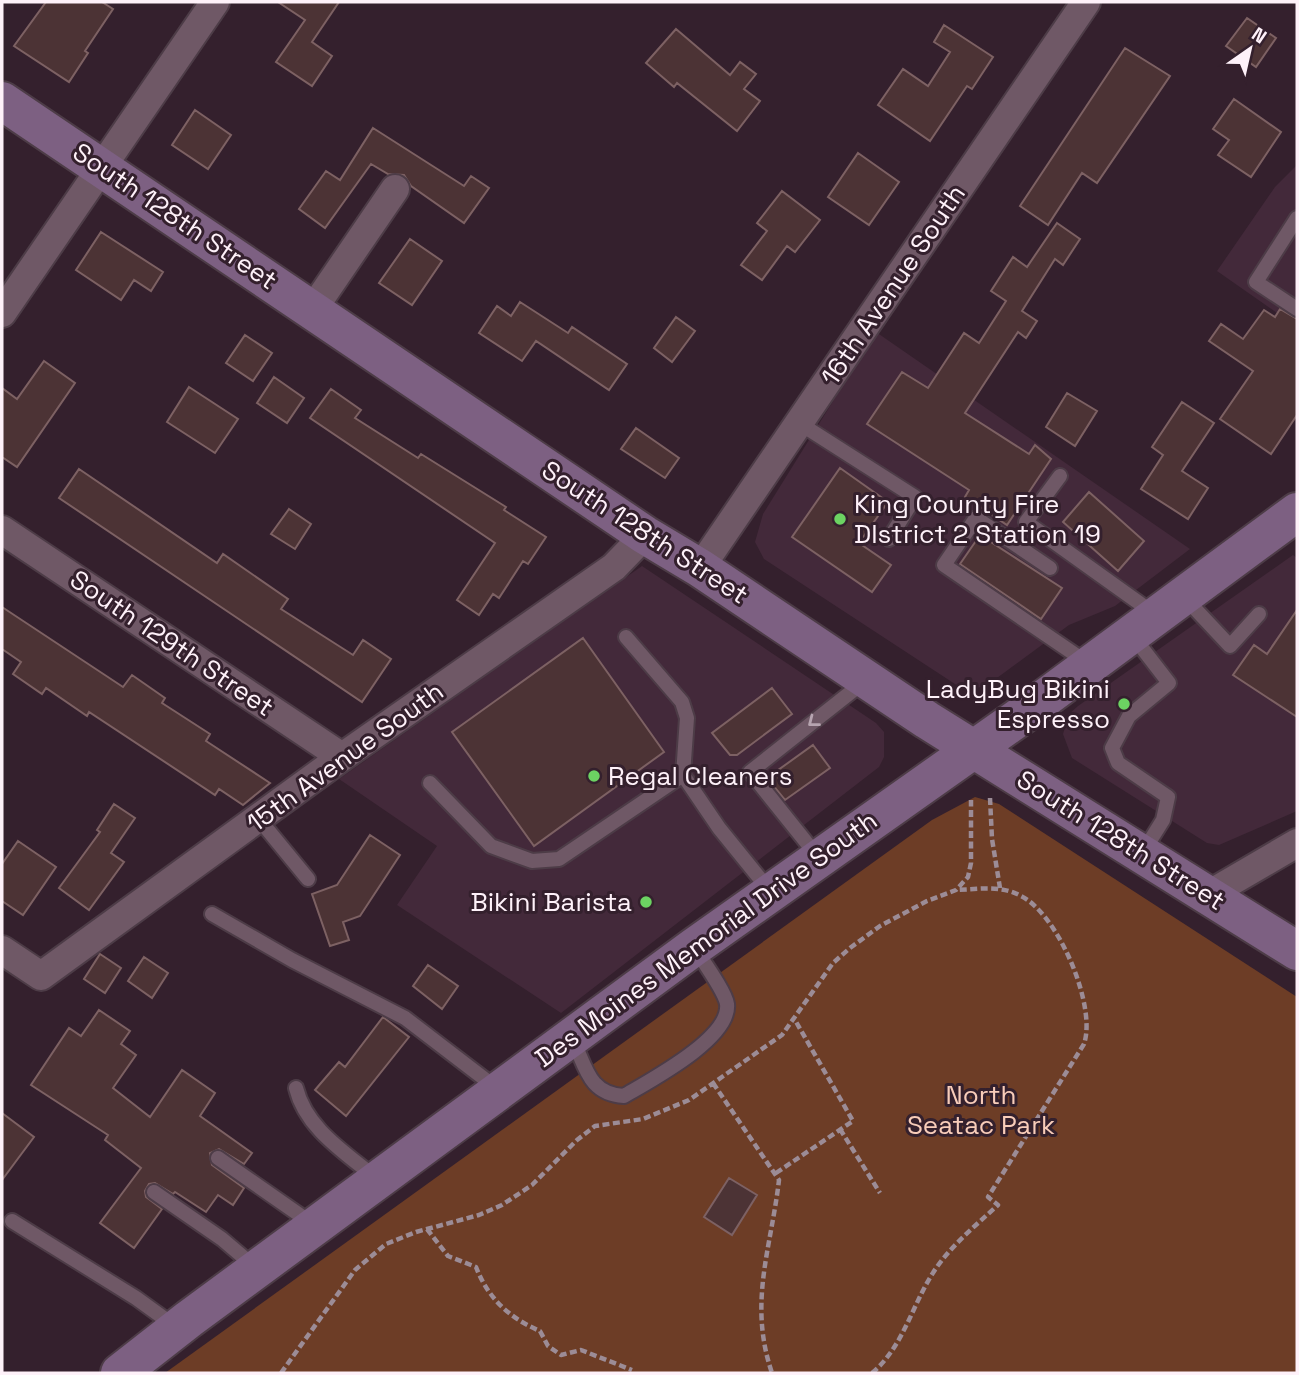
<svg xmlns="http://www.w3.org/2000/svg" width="1299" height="1375" font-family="'Space Grotesk',sans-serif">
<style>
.built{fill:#43293a}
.green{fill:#6d3d26}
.building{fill:#4c3335;stroke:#7d6163;stroke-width:2}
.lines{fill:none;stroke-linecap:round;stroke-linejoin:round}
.lane-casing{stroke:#4d3c47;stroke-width:18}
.street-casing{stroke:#4d3c47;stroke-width:32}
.secondary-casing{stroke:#4d3c47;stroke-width:42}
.path{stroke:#9c8c96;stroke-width:4.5;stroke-dasharray:7 3.5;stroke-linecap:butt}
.lane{stroke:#6f5866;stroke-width:14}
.street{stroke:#6f5866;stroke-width:28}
.secondary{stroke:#7d6082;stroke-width:38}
.oneway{stroke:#b6a4b0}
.poi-dot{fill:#6cd362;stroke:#34202d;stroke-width:2.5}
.labels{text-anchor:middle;stroke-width:6;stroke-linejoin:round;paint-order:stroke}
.street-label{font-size:26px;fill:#fef1f9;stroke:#34202d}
.poi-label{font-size:26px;fill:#fef1f9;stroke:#34202d;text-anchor:start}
.park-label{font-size:26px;fill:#f8ccb9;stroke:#34202d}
</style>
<rect width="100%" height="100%" fill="#34202d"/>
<!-- built -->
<path class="built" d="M1297 165V327L1217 271 1275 187Z
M876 332 1190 549 1115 606 1069 625 986 686 976 688 958 686 764 559 755 542 763 514Z
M1293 555 1297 558V811L1219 845 1207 843 1072 758 1063 734 1069 714 1078 706Z
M642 566 876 723 884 732V757L879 767 561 1013 397 905 437 846 339 779Z"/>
<!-- green -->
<path class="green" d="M975 797 999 804 1297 997V1373H165L932 820Z"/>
<!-- building -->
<path class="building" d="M46 2H102L113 9 85 51 88 53 69 82 14 46Z
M278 2H339L312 42 332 56 312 86 276 62 305 20Z
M1247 18 1276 38 1256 67 1226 46Z
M944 25 993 57 972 89 967 86 930 141 878 105 903 69 928 86 950 52 934 42Z
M676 29 730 75 740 62 756 74 744 89 760 101 737 131 677 83 674 87 646 63Z
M1125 48 1170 76 1097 183 1082 173 1048 225 1020 206Z
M1234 99 1281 132 1251 177 1218 155 1229 140 1213 129Z
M195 110 231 135 208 169 172 145Z
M373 128 464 186 471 176 489 188 464 223 411 186 404 175 388 174 371 164 325 228 299 209 326 171 340 180Z
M858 153 899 182 869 225 828 197Z
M782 191 820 220 795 252 787 246 762 280 741 265 767 231 757 223Z
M1057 223 1080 239 1063 265 1055 259 1022 311 1037 321 1026 338 1018 332 965 413 1029 454 1035 445 1051 459 1007 525 965 497 969 490 867 424 902 372 928 388 964 333 979 343 1006 301 991 291 1013 257 1027 267Z
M101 232 163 272 151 291 134 280 121 300 76 270Z
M410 239 442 261 412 305 379 283Z
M520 302 568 333 572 327 627 364 609 390 536 341 522 361 479 333 497 306 511 316Z
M1280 309 1297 319V415L1271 454 1220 419 1253 371 1209 341 1221 324 1243 339 1264 310 1275 317Z
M676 317 695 331 672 362 654 348Z
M245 335 272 353 253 381 226 363Z
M44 361 75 383 17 467 2 457V388L17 399Z
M274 377 304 398 287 423 257 403Z
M189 387 238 419 215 453 167 422Z
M331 389 361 410 355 418 418 458 421 454 506 507 504 510 546 537 528 564 523 561 499 598 493 594 479 615 457 600 495 543 310 418Z
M1067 393 1097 411 1075 446 1046 427Z
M1182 402 1214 423 1182 471 1208 488 1188 519 1141 489 1163 455 1152 447Z
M636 428 679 458 665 478 621 449Z
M840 468 888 502 859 543 891 565 872 592 792 537Z
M79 469 217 563 223 554 288 599 281 609 353 655 363 640 391 659 362 702 59 498Z
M1089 492 1144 541 1118 571 1063 522Z
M289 509 311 524 295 549 271 534Z
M980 535 1062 588 1041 619 960 564Z
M2 607 123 687 132 675 165 698 162 703 210 734 206 741 270 783 243 805 219 789 215 795 89 712 87 716 46 688 42 694 13 674 21 662 2 649Z
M1297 610V717L1233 675 1254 645 1267 654Z
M583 638 664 752 534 846 452 732Z
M772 688 792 714 737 755H730L712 733Z
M813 745 830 768 785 800 767 778Z
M114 804 135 818 111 853 124 862 89 910 59 888 100 832 97 830Z
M370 835 400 855 360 916 343 922 349 940 330 946 312 894 337 885Z
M18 841 56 867 23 915 2 901V864Z
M100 954 121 968 105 993 84 979Z
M144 957 168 973 152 998 128 981Z
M428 965 458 986 442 1009 413 986Z
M99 1010 130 1031 121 1044 136 1055 113 1088 150 1117 182 1070 215 1093 200 1116 252 1153 244 1164 219 1149 210 1153 212 1165 244 1188 233 1205 218 1195 206 1212 175 1192 173 1194 155 1183 149 1184 145 1191 146 1197 162 1209 134 1248 100 1223 141 1168 105 1140 108 1135 31 1085 69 1028 81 1036Z
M383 1017 409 1037 346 1116 315 1090 339 1062 345 1067Z
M2 1113 34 1137 2 1180Z
M729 1178 757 1195 732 1235 704 1217Z"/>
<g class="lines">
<defs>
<path id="lane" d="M1297 218 1256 282 1297 309
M799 423 915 497 889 539
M1060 476 1026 522 1156 615
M1050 568 976 518 944 565 1089 664
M1184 597 1230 646 1259 614
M1132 635 1169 683 1129 716 1112 748 1118 763 1168 797 1163 820 1143 852
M683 775 719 828 770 891
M430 783 491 846 532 861 559 859 683 775 687 718 682 702 626 637
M258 818 308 879
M818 857 750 772 865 681
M212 914 292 960 405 1018 499 1090
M572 1038C586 1066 588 1094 624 1096 651 1080 731 1038 727 1004 725 991 702 960 694 947
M296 1088C306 1129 346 1153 377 1179
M218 1158 314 1225
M154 1192 222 1239 256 1268
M12 1221 136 1298 176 1327"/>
<path id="street" d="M313 309 395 189
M2 313 215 2
M2 530 342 757
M700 568 1086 2
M1208 895 1297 843
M2 950 41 976 342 757 614 567 645 535"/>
<path id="secondary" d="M2 101 645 535 700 568 927 720 1297 951
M120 1373 189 1319 694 947 1018 718 1297 512"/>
</defs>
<!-- lane casing -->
<use href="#lane" class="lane-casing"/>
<!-- street casing -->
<use href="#street" class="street-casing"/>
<!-- secondary casing -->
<use href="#secondary" class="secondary-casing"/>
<!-- path -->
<path class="path" d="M990 798 992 839 1000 888
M713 1083 779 1180C771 1249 748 1303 772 1373
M840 1129 880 1193
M776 1173 853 1121 795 1020
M427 1229 448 1256 476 1267C488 1298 509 1318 540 1331L548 1346 561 1355 581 1350 632 1370
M281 1373 355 1270 386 1244 416 1232 479 1215 502 1205 532 1185 577 1140 595 1126 643 1119 689 1100 782 1035 833 963 850 948 880 926 927 901 956 890 968 877 971 863V800
M872 1373C902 1348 911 1309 931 1276 948 1248 974 1227 998 1205L988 1197 1084 1044C1097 1006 1058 914 1021 896 1001 885 980 889 957 890"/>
<!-- lane -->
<use href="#lane" class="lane"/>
<!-- street -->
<use href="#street" class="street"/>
<!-- secondary -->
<use href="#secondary" class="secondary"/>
</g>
<!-- one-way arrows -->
<defs><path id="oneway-chevron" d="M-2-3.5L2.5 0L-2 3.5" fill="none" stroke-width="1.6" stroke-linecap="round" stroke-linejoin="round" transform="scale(1.75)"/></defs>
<use class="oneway" href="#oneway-chevron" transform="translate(813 722) rotate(142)"/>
<!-- markers -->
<g class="poi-dot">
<circle cx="840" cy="519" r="7"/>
<circle cx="1124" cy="704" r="7"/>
<circle cx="594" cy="776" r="7"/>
<circle cx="646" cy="902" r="7"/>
</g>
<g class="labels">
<!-- street labels -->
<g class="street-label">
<text transform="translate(175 216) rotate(34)" y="9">South 128th Street</text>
<text transform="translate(893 285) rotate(-56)" y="9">16th Avenue South</text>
<text transform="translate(645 532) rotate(33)" y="9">South 128th Street</text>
<text transform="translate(172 643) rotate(34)" y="9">South 129th Street</text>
<text transform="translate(345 757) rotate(-36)" y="9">15th Avenue South</text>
<text transform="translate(1121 840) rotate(32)" y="9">South 128th Street</text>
<text transform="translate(706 939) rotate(-36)" y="9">Des Moines Memorial Drive South</text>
</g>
<!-- poi labels -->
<g class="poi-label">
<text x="854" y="513">King County Fire<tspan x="854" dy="30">DIstrict 2 Station 19</tspan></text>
<text x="1110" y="698" text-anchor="end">LadyBug Bikini<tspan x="1110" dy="30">Espresso</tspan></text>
<text x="608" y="785">Regal Cleaners</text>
<text x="632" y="911" text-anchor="end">Bikini Barista</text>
</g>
<!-- park labels -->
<g class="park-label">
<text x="981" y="1104">North<tspan x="981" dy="30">Seatac Park</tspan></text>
</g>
</g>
<!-- border -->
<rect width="1299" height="1375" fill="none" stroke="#fef1f9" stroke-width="7"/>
<!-- north arrow -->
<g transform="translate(1250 49) rotate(34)" stroke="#34202d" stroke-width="5" paint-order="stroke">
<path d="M0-5L12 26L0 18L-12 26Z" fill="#fef1f9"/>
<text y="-10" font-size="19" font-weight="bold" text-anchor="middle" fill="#fef1f9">N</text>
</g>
</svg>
